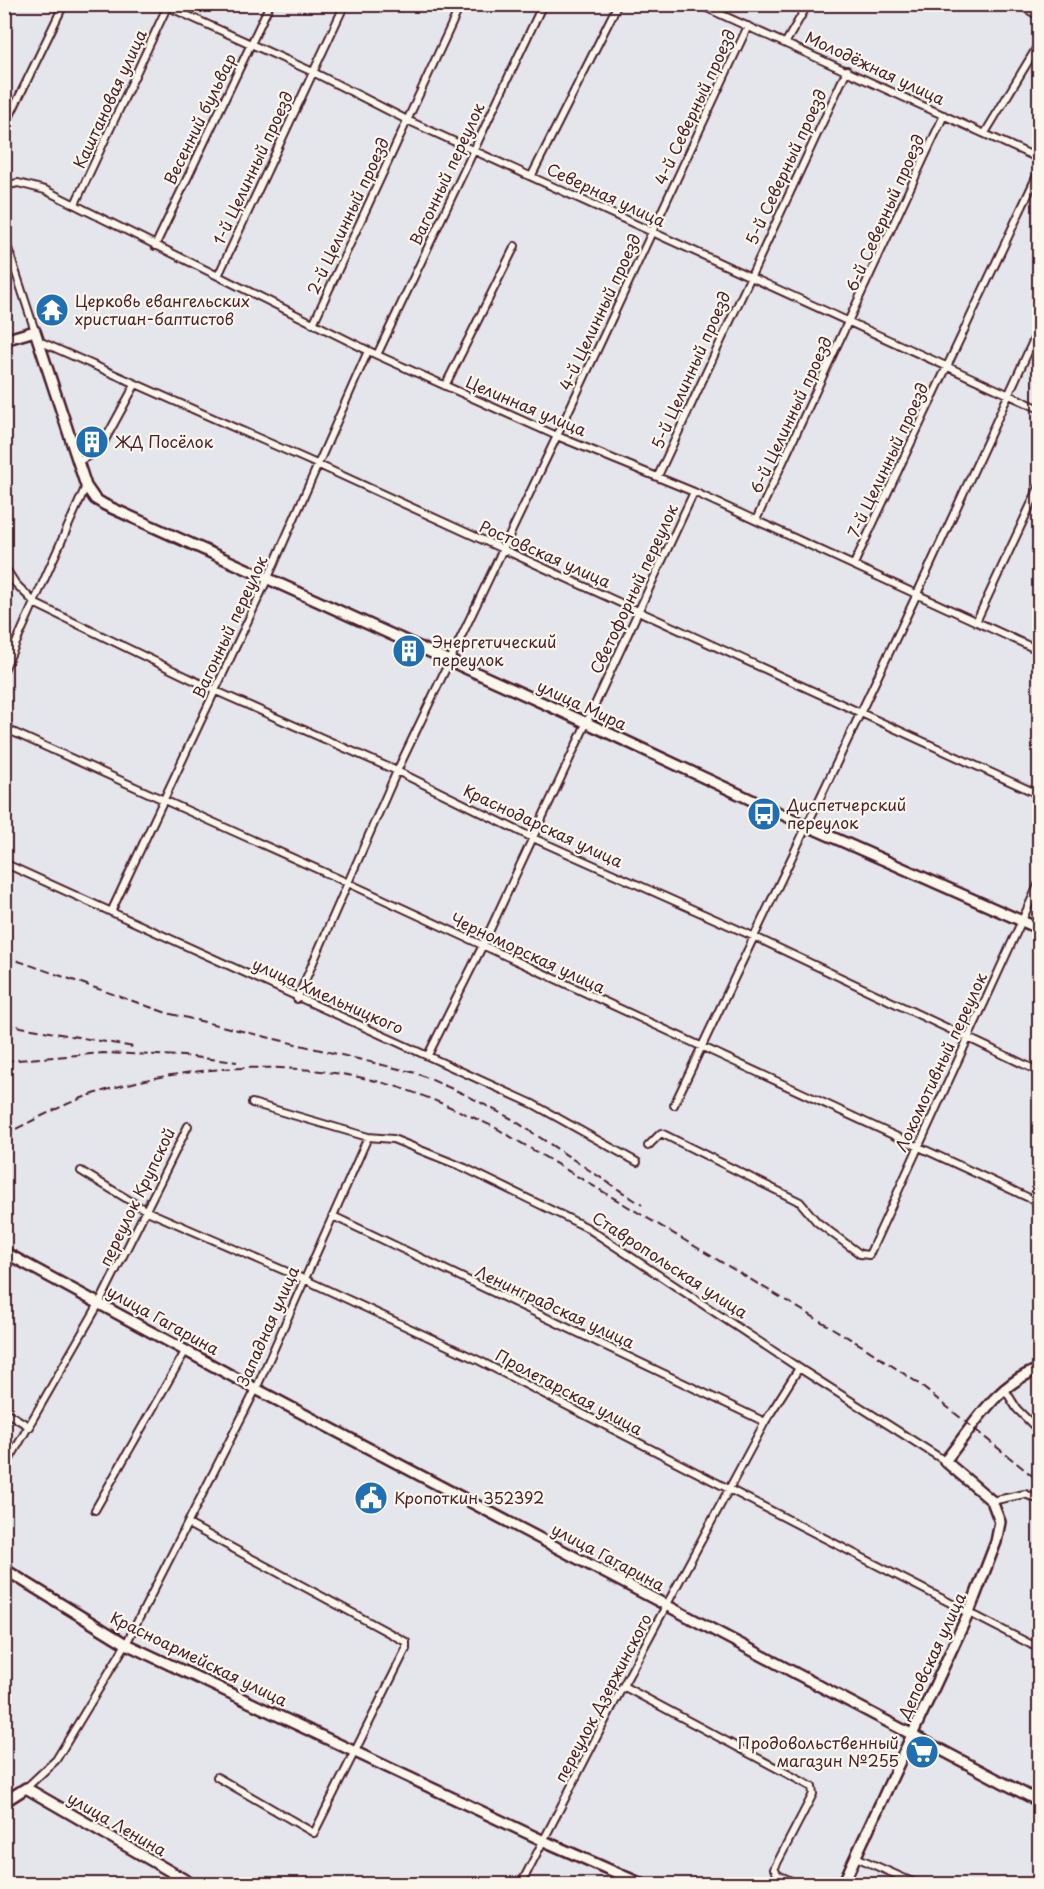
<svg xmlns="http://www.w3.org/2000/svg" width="1044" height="1889" font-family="'Playpen Sans',sans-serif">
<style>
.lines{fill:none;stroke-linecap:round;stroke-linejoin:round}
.street-casing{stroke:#4a1f2b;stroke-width:10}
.secondary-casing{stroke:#4a1f2b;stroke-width:14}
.street{stroke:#fbf7ec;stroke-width:6}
.secondary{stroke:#fbf7ec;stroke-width:9}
.rail{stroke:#4a1f2b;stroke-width:2;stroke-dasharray:9 4.5;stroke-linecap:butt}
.labels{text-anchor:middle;stroke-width:4.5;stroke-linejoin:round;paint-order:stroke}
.street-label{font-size:16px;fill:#4a1f2b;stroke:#fbf7ec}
.poi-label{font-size:16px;fill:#4a1f2b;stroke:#fbf7ec;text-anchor:start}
</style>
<rect width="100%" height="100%" fill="#e5e5ec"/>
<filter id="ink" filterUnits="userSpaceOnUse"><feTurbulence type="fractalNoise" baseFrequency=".0167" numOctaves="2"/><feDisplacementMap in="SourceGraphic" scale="12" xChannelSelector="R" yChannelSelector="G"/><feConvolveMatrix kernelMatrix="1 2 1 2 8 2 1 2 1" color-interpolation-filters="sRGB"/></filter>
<g filter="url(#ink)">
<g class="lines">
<defs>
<path id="street" d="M162 4 313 72 407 120 1040 409
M698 4 1040 159
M1019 4 1040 17
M786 42 808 4
M4 128 64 4
M985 133 1040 42
M532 175 618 4
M4 186 18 183 45 190 377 355 557 436 694 492 1040 651
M75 204 168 5
M4 236 35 331
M155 246 270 4
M218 276 345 4
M313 324 461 4
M39 341 319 465 1040 795
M377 355 543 4
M445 386 515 246
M78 462 100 449 135 385
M658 476 847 70
M756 520 944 115
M854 564 1040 169
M4 566 15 583 36 604 216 691 397 771 533 838 755 937 1040 1072
M976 622 1040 485
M4 670 86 486
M4 728 346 882 1040 1203
M4 863 533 1104 637 1162
M111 912 267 580 368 351
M297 999 397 771 557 436 748 26
M428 1055 482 947 694 492
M252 1103 368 1137 393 1139 465 1168 586 1227 799 1368 945 1461
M674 1105 917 594 1040 326
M648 1146 661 1133 800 1202 817 1222 860 1254 869 1255 1040 881
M81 1171 147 1211 306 1280 480 1361 1040 1649
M333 1216 765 1422
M1004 1388 1017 1409 1040 1432
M4 1411 30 1427
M4 1469 100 1302 188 1126
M992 1501 1025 1494 1040 1500
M95 1510 186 1350
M188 1524 406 1642V1649L314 1833 217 1777
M623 1686 812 1787 813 1794 774 1869 778 1875 798 1884
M26 1788 56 1760 126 1644 256 1389 368 1137
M856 1857 917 1884
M521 1884 623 1686 765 1422 799 1368"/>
<path id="secondary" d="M4 340 35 331 86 486 95 499 105 505 585 722 805 825 1040 929
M4 1252 256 1389 1040 1802
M4 1569 126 1644 544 1841 642 1884
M4 1802 26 1788 192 1884
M843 1884 969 1612 996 1542 1000 1522 992 1501 945 1461C972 1428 997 1382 1040 1369"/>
</defs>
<!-- street casing -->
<use href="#street" class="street-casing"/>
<!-- secondary casing -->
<use href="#secondary" class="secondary-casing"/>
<!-- street -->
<use href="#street" class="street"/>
<!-- secondary -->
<use href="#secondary" class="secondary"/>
<!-- rail -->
<path class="rail" d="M4 956 167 1013 416 1073 464 1094 512 1119 642 1205
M4 1024 134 1047
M4 1061 103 1053 183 1056 237 1062
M4 1135C30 1122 56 1108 82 1098 177 1064 294 1057 391 1085 428 1096 462 1112 496 1128L864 1347 915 1381 1040 1482"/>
</g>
</g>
<!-- icons -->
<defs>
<symbol id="temple-disc" viewBox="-11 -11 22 22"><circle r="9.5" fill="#1f6fb2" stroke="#fbf7ec"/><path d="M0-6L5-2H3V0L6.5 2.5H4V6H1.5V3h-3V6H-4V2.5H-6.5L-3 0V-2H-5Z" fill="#fff"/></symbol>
<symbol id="building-disc" viewBox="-11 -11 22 22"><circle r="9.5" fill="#1f6fb2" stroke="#fbf7ec"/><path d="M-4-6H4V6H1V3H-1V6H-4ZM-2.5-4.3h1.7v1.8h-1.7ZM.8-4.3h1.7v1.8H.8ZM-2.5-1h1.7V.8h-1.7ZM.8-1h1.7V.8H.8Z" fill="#fff"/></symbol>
<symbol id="bus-disc" viewBox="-11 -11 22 22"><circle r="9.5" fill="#1f6fb2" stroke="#fbf7ec"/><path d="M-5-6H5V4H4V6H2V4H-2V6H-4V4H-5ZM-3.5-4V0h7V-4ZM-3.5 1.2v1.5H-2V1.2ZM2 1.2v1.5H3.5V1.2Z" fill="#fff"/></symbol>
<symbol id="civic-disc" viewBox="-11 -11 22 22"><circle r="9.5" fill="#1f6fb2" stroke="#fbf7ec"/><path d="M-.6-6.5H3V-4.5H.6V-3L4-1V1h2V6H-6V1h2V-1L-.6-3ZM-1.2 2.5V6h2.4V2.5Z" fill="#fff"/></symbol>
<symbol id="supermarket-disc" viewBox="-11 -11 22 22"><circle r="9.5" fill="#1f6fb2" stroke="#fbf7ec"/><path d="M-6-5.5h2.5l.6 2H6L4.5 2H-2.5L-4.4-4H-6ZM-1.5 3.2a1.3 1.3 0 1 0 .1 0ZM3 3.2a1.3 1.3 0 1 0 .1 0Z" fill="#fff"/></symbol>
</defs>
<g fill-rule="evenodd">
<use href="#temple-disc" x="33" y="291" width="38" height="38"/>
<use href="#building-disc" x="73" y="423" width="38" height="38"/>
<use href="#building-disc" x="390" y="632" width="38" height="38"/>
<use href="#bus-disc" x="745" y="795" width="38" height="38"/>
<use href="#civic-disc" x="352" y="1479" width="38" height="38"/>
<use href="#supermarket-disc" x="903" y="1733" width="38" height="38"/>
</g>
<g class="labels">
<!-- street labels -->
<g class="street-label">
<text transform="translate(875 68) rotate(25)" y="6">Молодёжная улица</text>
<text transform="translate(110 99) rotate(-65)" y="6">Каштановая улица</text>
<text transform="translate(695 107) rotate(-65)" y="6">4-й Северный проезд</text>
<text transform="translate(200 119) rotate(-64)" y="6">Весенний бульвар</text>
<text transform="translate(786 167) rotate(-65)" y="6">5-й Северный проезд</text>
<text transform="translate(253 168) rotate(-65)" y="6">1-й Целинный проезд</text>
<text transform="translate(447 174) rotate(-65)" y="6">Вагонный переулок</text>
<text transform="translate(606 195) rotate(25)" y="6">Северная улица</text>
<text transform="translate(885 213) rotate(-66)" y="6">6-й Северный проезд</text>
<text transform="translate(348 216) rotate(-65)" y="6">2-й Целинный проезд</text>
<text transform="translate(600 312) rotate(-65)" y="6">4-й Целинный проезд</text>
<text transform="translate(691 370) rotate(-66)" y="6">5-й Целинный проезд</text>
<text transform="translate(526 406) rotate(23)" y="6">Целинная улица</text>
<text transform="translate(791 415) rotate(-65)" y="6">6-й Целинный проезд</text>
<text transform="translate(888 460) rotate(-65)" y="6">7-й Целинный проезд</text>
<text transform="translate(545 554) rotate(24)" y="6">Ростовская улица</text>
<text transform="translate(634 589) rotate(-65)" y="6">Светофорный переулок</text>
<text transform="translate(230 627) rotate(-65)" y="6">Вагонный переулок</text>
<text transform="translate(582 705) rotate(25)" y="6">улица Мира</text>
<text transform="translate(543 826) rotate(25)" y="6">Краснодарская улица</text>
<text transform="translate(528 953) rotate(25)" y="6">Черноморская улица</text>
<text transform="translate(328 996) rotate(24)" y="6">улица Хмельницкого</text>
<text transform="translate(941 1062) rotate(-65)" y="6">Локомотивный переулок</text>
<text transform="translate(137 1197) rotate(-64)" y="6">переулок Крупской</text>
<text transform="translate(670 1265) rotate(33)" y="6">Ставропольская улица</text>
<text transform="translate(555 1307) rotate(25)" y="6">Ленинградская улица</text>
<text transform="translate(163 1320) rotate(29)" y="6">улица Гагарина</text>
<text transform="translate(268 1326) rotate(-66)" y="6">Западная улица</text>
<text transform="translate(569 1392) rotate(28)" y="6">Пролетарская улица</text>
<text transform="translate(608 1557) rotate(28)" y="6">улица Гагарина</text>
<text transform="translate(932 1656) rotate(-65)" y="6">Деповская улица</text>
<text transform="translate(199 1659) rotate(26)" y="6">Красноармейская улица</text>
<text transform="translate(603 1698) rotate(-62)" y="6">переулок Дзержинского</text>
<text transform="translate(117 1824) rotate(30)" y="6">улица Ленина</text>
</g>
<!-- poi labels -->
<g class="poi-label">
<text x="75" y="307">Церковь евангельских<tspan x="75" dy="18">христиан-баптистов</tspan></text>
<text x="115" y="448">ЖД Посёлок</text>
<text x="432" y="648">Энергетический<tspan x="432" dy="18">переулок</tspan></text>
<text x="787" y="811">Диспетчерский<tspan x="787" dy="18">переулок</tspan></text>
<text x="394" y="1504">Кропоткин 352392</text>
<text x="899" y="1749" text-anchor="end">Продовольственный<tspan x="899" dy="18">магазин №255</tspan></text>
</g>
</g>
<!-- margin -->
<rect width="1044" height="1889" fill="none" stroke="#fbf7ec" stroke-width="24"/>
<rect x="12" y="12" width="1020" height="1865" fill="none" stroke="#4a1f2b" stroke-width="2" filter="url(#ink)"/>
</svg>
